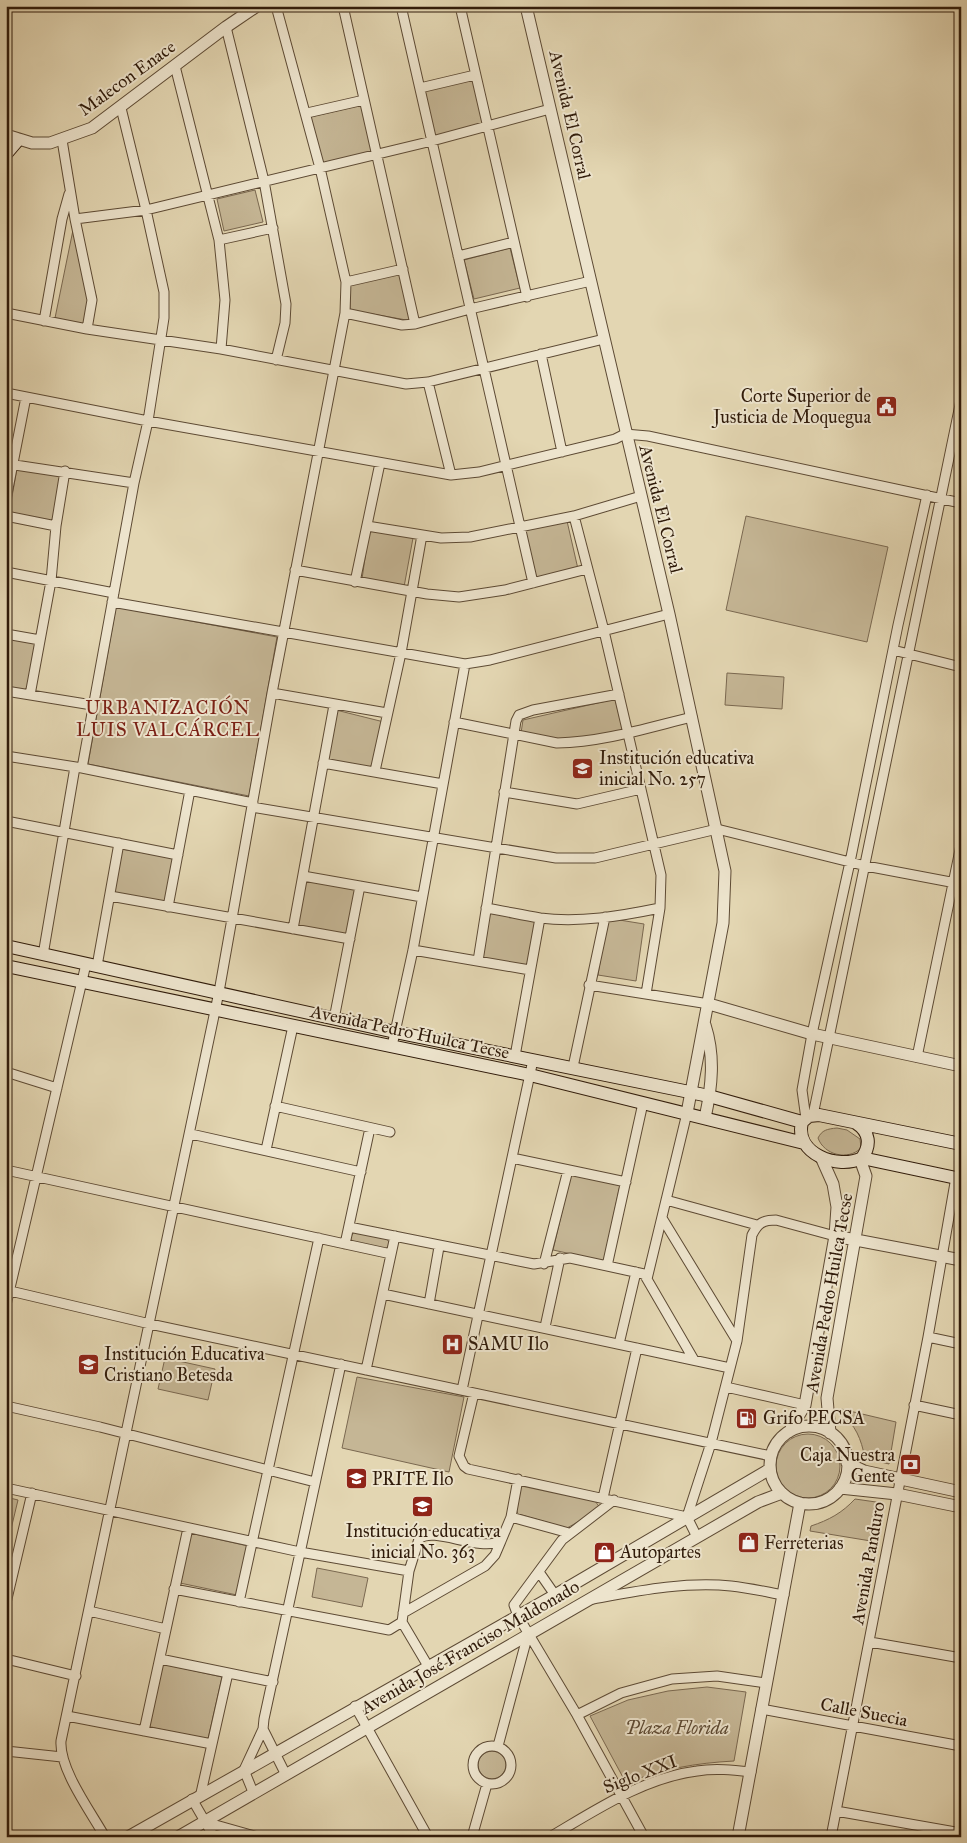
<svg xmlns="http://www.w3.org/2000/svg" width="967" height="1843" font-family="'IM FELL Great Primer',serif">
<style>
.green{fill:#c5b695;stroke:#7a6850}
.lines{fill:none;stroke-linecap:round;stroke-linejoin:round}
.minor-casing{stroke:#5d4a34;stroke-width:11}
.tertiary-casing{stroke:#5d4a34;stroke-width:13}
.secondary-casing{stroke:#301b0a;stroke-width:14}
.minor{stroke:#ede4cd;stroke-width:9}
.tertiary{stroke:#ede4cd;stroke-width:11}
.secondary{stroke:#ede4cd;stroke-width:12}
.labels{text-anchor:middle;stroke-width:4;stroke-linejoin:round;paint-order:stroke}
.street-label{font-size:18px;fill:#301b0a;stroke:#ede4cd}
.poi-label{font-size:18px;fill:#301b0a;stroke:#ede4cd;text-anchor:start}
.park-label{font-size:18px;font-style:italic;fill:#5d4a34;stroke:#ede4cd}
.neighbourhood-label{font-size:19px;letter-spacing:1px;fill:#7a1f14;stroke:#ede4cd}
</style>
<rect width="100%" height="100%" fill="#e3d6b2"/>
<filter id="stains"><feTurbulence type="fractalNoise" baseFrequency=".004" numOctaves="4"/><feColorMatrix values="0 0 0 0 .2 0 0 0 0 .09 0 0 0 0 .02 0 0 0 .5 -.17"/></filter>
<radialGradient id="worn" r=".72"><stop offset=".6" stop-color="#630" stop-opacity="0"/><stop offset="1" stop-color="#630" stop-opacity=".3"/></radialGradient>
<!-- green -->
<path class="green" d="M473 79 484 125 434 137 423 91Z
M362 105 373 151 322 165 310 117Z
M255 190 263 222 224 231 217 199Z
M78 229 96 296 92 326 55 318 73 230Z
M510 248 520 288 474 299 464 260Z
M401 274 412 321 350 310V285Z
M17 468 68 476 59 523 9 514Z
M746 516 888 547 867 642 726 610Z
M567 521 578 569 537 580 525 530Z
M369 530 413 538 404 587 362 579Z
M116 607 277 637 249 796 88 764Z
M6 638 36 643 27 692 6 688Z
M727 673 784 677 782 709 725 705Z
M615 699 623 731 587 739 556 741 521 733 523 720Z
M336 710 384 722 376 769 327 761Z
M121 849 174 858 165 904 113 894Z
M305 879 356 889 347 935 296 926Z
M488 911 538 921 529 967 481 959Z
M607 918 644 924 636 981 598 975Z
M837 1128 847 1130 860 1139 861 1148C848 1161 824 1155 818 1138 822 1130 827 1129 837 1128Z
M571 1174 620 1185 604 1261 553 1250Z
M354 1232 386 1238 389 1242 388 1247 384 1249 352 1241 350 1238Z
M165 1358 215 1369 208 1400 158 1389Z
M357 1377 464 1397 449 1472 342 1448Z
M841 1409 896 1422 889 1464 865 1458C861 1439 856 1425 840 1413Z
M776 1466a32 32 0 1 1 64 0a32 32 0 1 1-64 0Z
M521 1485 595 1501 601 1509 567 1528 518 1514 516 1509Z
M6 1497 18 1500 6 1550Z
M855 1499 883 1503 877 1542 810 1531 811 1526C829 1520 842 1513 855 1499Z
M190 1533 248 1546 237 1595 180 1583Z
M317 1568 368 1578 362 1607 312 1597Z
M163 1664 222 1677 208 1739 149 1727Z
M707 1687 746 1692 734 1761C696 1763 662 1769 626 1783L590 1716 628 1700 668 1691Z
M478 1765a14 14 0 1 1 28 0a14 14 0 1 1-28 0Z"/>
<g class="lines">
<defs>
<path id="minor" d="M343 6 415 324
M401 6 533 583
M460 6 527 297
M226 27 264 181 286 304 285 323 276 360
M175 66 219 240 225 300 221 349
M420 88 475 75
M307 113 364 100
M62 140 75 219 146 210 432 141 550 109
M219 240 273 228
M458 256 514 242
M346 282 403 269
M6 313 87 329 92 300 75 219
M345 313 402 325 415 324 470 309 591 281
M44 321 62 219 69 194
M87 329 221 349 406 384 428 382 604 339
M541 354 562 452
M428 382 451 475
M6 393 148 421 451 475 479 472 615 439 625 434 648 436 961 503
M15 465 134 483
M6 499 26 397
M6 516 56 526
M574 516 604 631 661 875 660 908 646 994
M367 526 441 538 470 537 574 516 641 496
M295 570 427 594 459 597 505 590 587 569
M6 572 114 593
M355 582 380 463
M112 602 465 664 490 660 669 614
M6 634 40 640
M893 650 961 667
M6 691 92 705
M272 693 387 713
M30 695 51 581 56 526 65 471
M454 722 557 743C603 742 647 728 692 717
M6 756 82 768 253 803
M323 763 443 784
M82 768 134 483 148 421 164 318V292L146 210 121 108
M375 771 401 653 422 535
M504 792 577 804 641 789
M252 807 556 858H595L717 829 866 866 961 884
M6 821 178 855
M303 876 422 897
M110 896 350 939
M168 907 190 790
M486 908C504 911 522 915 540 918 580 923 621 916 660 908
M293 929 334 705
M413 950 530 970
M43 955 75 767
M478 961 516 721 519 715 533 710 619 694
M97 966 119 843
M589 985 709 1004
M334 1019 360 886
M392 1046 413 950 465 664
M515 1056 540 918
M917 1057 961 845
M573 1067 605 917
M6 1072 57 1088
M275 1106 390 1132
M813 1115 961 400
M806 1119 802 1090 812 1034 850 862 898 625 927 495
M191 1134 361 1172
M266 1150 293 1026
M512 1158 626 1182
M6 1170 391 1254
M666 1200 757 1225
M662 1218 737 1341
M349 1227 534 1264 570 1258 644 1274 694 1360
M345 1244 370 1128
M544 1264 568 1170
M607 1266 643 1103
M647 1279 687 1113
M6 1290 150 1324 771 1456
M383 1294 730 1368
M429 1304 439 1247
M6 1305 86 964
M545 1327 560 1258
M928 1337 961 1344
M619 1344 636 1272
M366 1370 395 1236
M726 1387 805 1405
M462 1390 533 1060
M474 1393 459 1456 464 1466 468 1469 687 1517
M914 1405 961 1415
M6 1406 100 1427 315 1482
M6 1488 300 1552 409 1571
M603 1498 637 1348
M614 1500 562 1540 514 1605 518 1616 577 1715 644 1837
M511 1517 569 1533
M697 1537 687 1517 711 1443 737 1341 752 1235C758 1223 763 1220 776 1220L835 1236
M539 1572 555 1595
M174 1589 389 1630 402 1622 409 1571 419 1539C434 1526 478 1552 501 1541L511 1517 518 1479
M593 1599C637 1591 687 1581 731 1586 749 1588 767 1592 784 1595
M239 1602 319 1238
M6 1603 32 1493
M89 1611 166 1629
M403 1613 485 1566 495 1555 501 1541
M402 1622 428 1666
M870 1642 961 1658
M6 1659 76 1676
M160 1659 273 1682
M355 1706 428 1837
M761 1709 961 1746
M577 1715 621 1693 672 1679 717 1676 766 1683
M67 1716 212 1744
M144 1731 188 1528
M473 1765a19 19 0 1 1 38 0a19 19 0 1 1-38 0Z
M498 1746 528 1634
M6 1751 62 1757
M285 1773 263 1729 264 1719 341 1364
M253 1792 244 1770 263 1729
M201 1793 228 1673
M192 1799 214 1837
M836 1811 961 1833
M205 1822 258 1837
M105 1837C91 1812 59 1769 61 1741L219 992 272 693 345 313 346 282 320 168 276 6
M472 1837 487 1784
M550 1837C596 1810 643 1778 697 1771 715 1768 733 1770 751 1772
M831 1837 928 1337 956 1177"/>
<path id="tertiary" d="M526 6 669 614 725 871 723 923 687 1113
M6 135 32 143H50L92 128 226 27 257 6
M709 1004 812 1034 961 1066
M705 1118C712 1086 715 1056 705 1025
M835 1236 961 1260
M770 1465a39 39 0 1 1 78 0a39 39 0 1 1-78 0Z
M789 1432 805 1405 835 1236 837 1207 833 1184 821 1157
M830 1433 827 1398 866 1176 860 1159
M847 1463 864 1471 961 1492
M840 1488 897 1494 961 1507
M128 1837 555 1595 770 1469
M178 1837 758 1502 782 1493
M738 1837 800 1503"/>
<path id="secondary" d="M6 154 18 140
M6 946 395 1032 709 1096 802 1122
M6 966 530 1075 804 1143
M856 1123C870 1132 871 1145 862 1158 838 1170 794 1154 802 1122L809 1116 819 1115 961 1144
M862 1158 961 1179"/>
</defs>
<!-- minor casing -->
<use href="#minor" class="minor-casing"/>
<!-- tertiary casing -->
<use href="#tertiary" class="tertiary-casing"/>
<!-- secondary casing -->
<use href="#secondary" class="secondary-casing"/>
<!-- minor -->
<use href="#minor" class="minor"/>
<!-- tertiary -->
<use href="#tertiary" class="tertiary"/>
<!-- secondary -->
<use href="#secondary" class="secondary"/>
</g>
<!-- icons -->
<defs>
<symbol id="civic-square" viewBox="-11 -11 22 22"><rect x="-9" y="-9" width="18" height="18" rx="4" fill="#8f2418" stroke="#ede4cd"/><path d="M-.6-6.5H3V-4.5H.6V-3L4-1V1h2V6H-6V1h2V-1L-.6-3ZM-1.2 2.5V6h2.4V2.5Z" fill="#fff"/></symbol>
<symbol id="school-square" viewBox="-11 -11 22 22"><rect x="-9" y="-9" width="18" height="18" rx="4" fill="#8f2418" stroke="#ede4cd"/><path d="M0-5L7-2L0 1L-7-2ZM-4 1L0 2.5L4 1V4Q0 6-4 4Z" fill="#fff"/></symbol>
<symbol id="hospital-square" viewBox="-11 -11 22 22"><rect x="-9" y="-9" width="18" height="18" rx="4" fill="#8f2418" stroke="#ede4cd"/><path d="M-5-5h3v3.5h4V-5h3V5h-3V1.5h-4V5h-3Z" fill="#fff"/></symbol>
<symbol id="fuel-square" viewBox="-11 -11 22 22"><rect x="-9" y="-9" width="18" height="18" rx="4" fill="#8f2418" stroke="#ede4cd"/><path d="M-5.5-6h7V0h2V4h1.3V-2.5L3-4.5l.8-.8L6-3V5H2.5V1h-1V6h-7ZM-4.2-4.7v3.2H.2V-4.7Z" fill="#fff"/></symbol>
<symbol id="bank-square" viewBox="-11 -11 22 22"><rect x="-9" y="-9" width="18" height="18" rx="4" fill="#8f2418" stroke="#ede4cd"/><path d="M-6-4H6V4H-6ZM0-2.3a2.3 2.3 0 1 0 0 4.6a2.3 2.3 0 1 0 0-4.6Z" fill="#fff"/></symbol>
<symbol id="shop-square" viewBox="-11 -11 22 22"><rect x="-9" y="-9" width="18" height="18" rx="4" fill="#8f2418" stroke="#ede4cd"/><path d="M-5-2.5h2.3a2.7 3.5 0 0 1 5.4 0H5L5.5 6h-11ZM-1.5-2.5h3a1.5 2.3 0 0 0-3 0Z" fill="#fff"/></symbol>
</defs>
<g fill-rule="evenodd">
<use href="#civic-square" x="874" y="394" width="25" height="25"/>
<use href="#school-square" x="570" y="756" width="25" height="25"/>
<use href="#hospital-square" x="440" y="1332" width="25" height="25"/>
<use href="#school-square" x="76" y="1352" width="25" height="25"/>
<use href="#fuel-square" x="734" y="1406" width="25" height="25"/>
<use href="#bank-square" x="898" y="1452" width="25" height="25"/>
<use href="#school-square" x="344" y="1466" width="25" height="25"/>
<use href="#school-square" x="410" y="1494" width="25" height="25"/>
<use href="#shop-square" x="736" y="1530" width="25" height="25"/>
<use href="#shop-square" x="592" y="1540" width="25" height="25"/>
</g>
<g class="labels">
<!-- street labels -->
<g class="street-label">
<text transform="translate(127 78) rotate(-36)" y="6">Malecon Enace</text>
<text transform="translate(570 115) rotate(77)" y="6">Avenida El Corral</text>
<text transform="translate(661 509) rotate(76)" y="6">Avenida El Corral</text>
<text transform="translate(410 1032) rotate(12)" y="6">Avenida Pedro Huilca Tecse</text>
<text transform="translate(829 1293) rotate(-80)" y="6">Avenida Pedro Huilca Tecse</text>
<text transform="translate(868 1563) rotate(-80)" y="6">Avenida Panduro</text>
<text transform="translate(470 1647) rotate(-30)" y="6">Avenida José Franciso Maldonado</text>
<text transform="translate(864 1712) rotate(11)" y="6">Calle Suecia</text>
<text transform="translate(640 1774) rotate(-21)" y="6">Siglo XXI</text>
</g>
<!-- poi labels -->
<g class="poi-label">
<text x="871" y="402" text-anchor="end">Corte Superior de<tspan x="871" dy="21">Justicia de Moquegua</tspan></text>
<text x="599" y="764">Institución educativa<tspan x="599" dy="21">inicial No. 257</tspan></text>
<text x="468" y="1350">SAMU Ilo</text>
<text x="104" y="1360">Institución Educativa<tspan x="104" dy="21">Cristiano Betesda</tspan></text>
<text x="763" y="1424">Grifo PECSA</text>
<text x="895" y="1461" text-anchor="end">Caja Nuestra<tspan x="895" dy="21">Gente</tspan></text>
<text x="372" y="1485">PRITE Ilo</text>
<text x="423" y="1537" text-anchor="middle">Institución educativa<tspan x="423" dy="21">inicial No. 363</tspan></text>
<text x="764" y="1549">Ferreterias</text>
<text x="620" y="1558">Autopartes</text>
</g>
<!-- park labels -->
<g class="park-label">
<text x="677" y="1734">Plaza Florida</text>
</g>
<!-- neighbourhood labels -->
<g class="neighbourhood-label">
<text x="168" y="714">URBANIZACIÓN<tspan x="168" dy="22">LUIS VALCÁRCEL</tspan></text>
</g>
</g>
<!-- margin -->
<rect width="967" height="1843" fill="none" stroke="#e3d6b2" stroke-width="25"/>
<rect x="8" y="8" width="952" height="1828" fill="none" stroke="#301b0a" stroke-width="2.5"/>
<rect x="12" y="12" width="942" height="1818" fill="none" stroke="#301b0a"/>
<rect width="100%" height="100%" filter="url(#stains)"/>
<rect width="100%" height="100%" fill="url(#worn)"/>
</svg>
